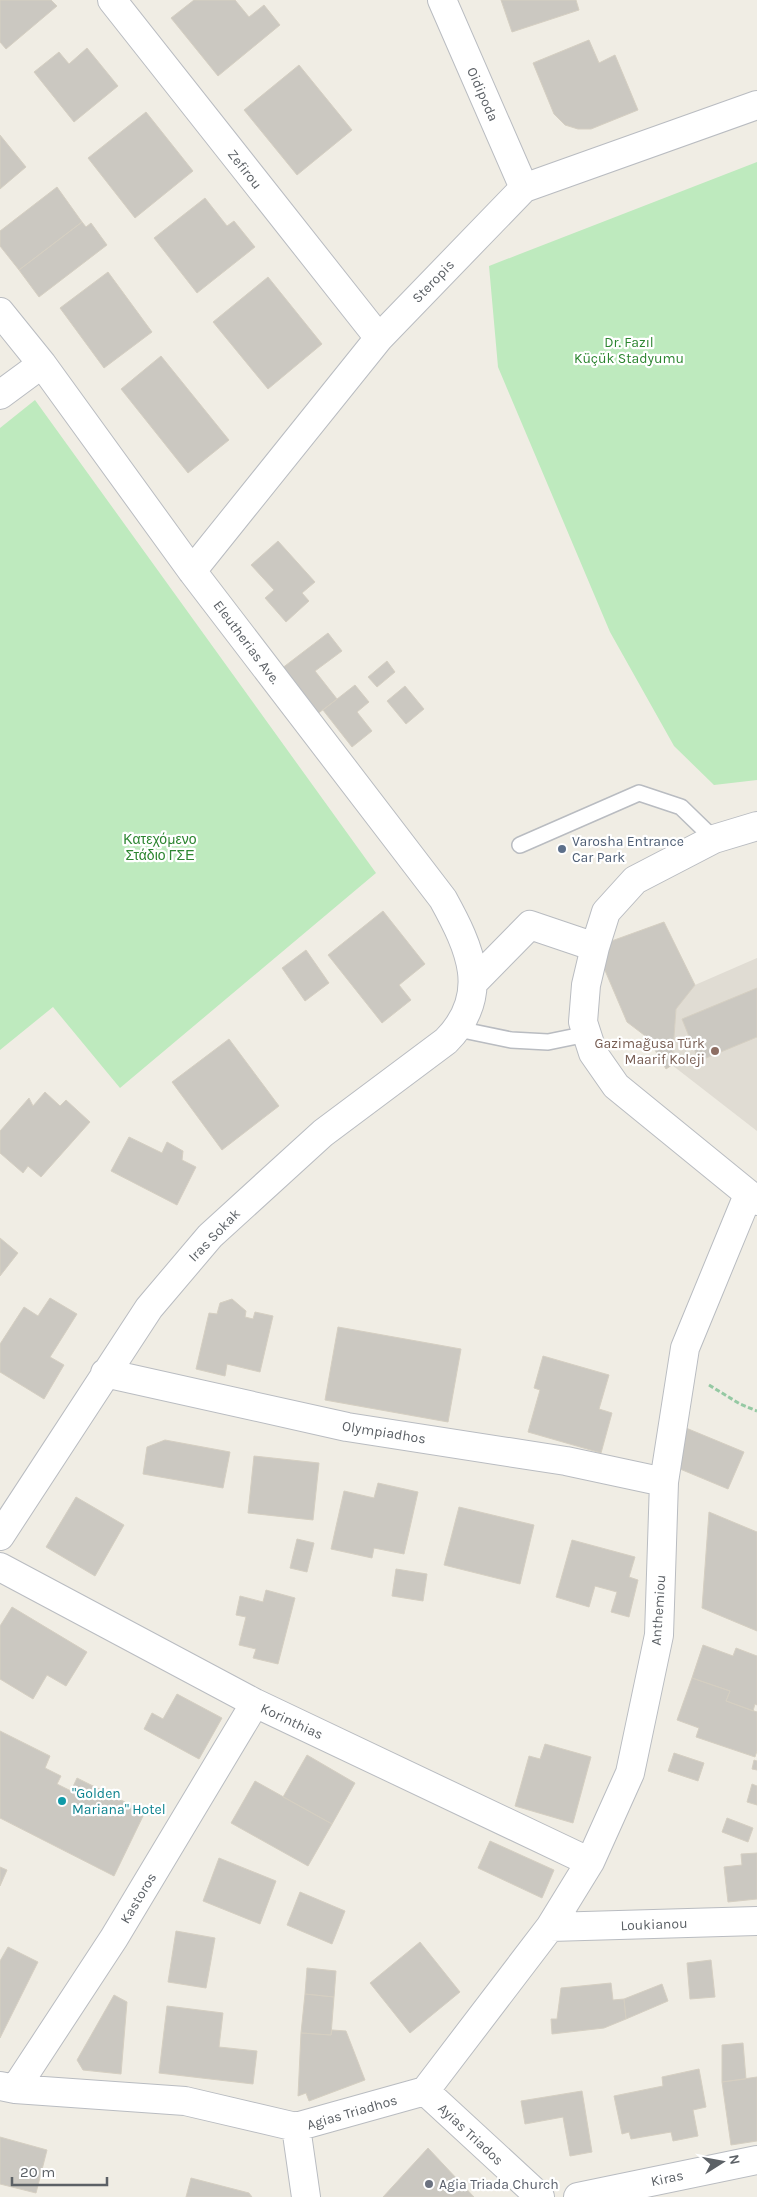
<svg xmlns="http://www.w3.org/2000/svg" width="757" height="2197" font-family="Karla,sans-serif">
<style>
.education{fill:#e0dcd3}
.green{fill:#beeabe}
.building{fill:#cbc8c1;stroke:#d5cfc2}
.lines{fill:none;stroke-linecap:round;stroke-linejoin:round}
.lane-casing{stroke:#b9bcc1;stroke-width:18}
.street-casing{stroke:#b9bcc1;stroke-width:30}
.path{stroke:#95c9a3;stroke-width:3;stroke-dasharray:5 2.5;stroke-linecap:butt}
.lane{stroke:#fff;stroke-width:15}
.street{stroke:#fff;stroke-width:28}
.service-dot{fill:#5c6f8a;stroke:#fff;stroke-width:2}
.education-dot{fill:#8d6e63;stroke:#fff;stroke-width:2}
.culture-dot{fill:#0f9aa8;stroke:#fff;stroke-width:2}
.worship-dot{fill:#6b7280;stroke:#fff;stroke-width:2}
.labels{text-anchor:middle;stroke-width:4.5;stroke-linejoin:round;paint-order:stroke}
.street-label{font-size:14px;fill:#5c6166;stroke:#fff}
.park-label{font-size:14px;fill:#2c8530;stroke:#fff}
.service-label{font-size:14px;fill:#4e5e75;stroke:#fff;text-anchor:start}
.education-label{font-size:14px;fill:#785e54;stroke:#fff;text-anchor:end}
.culture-label{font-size:14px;fill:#0d838f;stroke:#fff;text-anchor:start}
.worship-label{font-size:14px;fill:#5b616d;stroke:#fff;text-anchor:start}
</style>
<rect width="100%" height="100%" fill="#f0ede4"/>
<!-- education -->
<path class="education" d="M757 958V1131L672 1065 676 1009 695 985Z"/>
<!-- green -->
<path class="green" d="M757 162V780L714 785 674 746 610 632 498 367 489 266Z
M35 400 376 873 120 1088 53 1007 0 1050V428Z"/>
<!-- building -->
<path class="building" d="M0 0H51L57 6 6 49 0 42Z
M194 0H235L249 17 264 5 280 25 218 76 171 18Z
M501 0H576L579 10 512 32Z
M589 40 599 63 615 55 638 110 591 129H578L565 125 554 114 533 63Z
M87 48 118 86 74 122 34 72 59 52 69 64Z
M299 65 352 130 297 175 244 110Z
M146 112 193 171 135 218 88 158Z
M0 135 26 167 0 189Z
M57 187 82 222 19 270 0 246V231Z
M205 198 227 226 234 221 255 247 197 293 154 238Z
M82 222 86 227 91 223 107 245 39 297 19 270Z
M108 272 152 332 104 368 60 308Z
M268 277 322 344 268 389 213 322Z
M161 356 229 440 188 473 121 389Z
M278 541 315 582 302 593 309 601 286 622 265 598 274 590 251 565Z
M328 633 342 651 315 671 337 699 316 715 281 669Z
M387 661 395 672 377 687 368 677Z
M355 685 369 702 357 712 372 731 352 747 323 710Z
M405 686 424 709 406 724 387 701Z
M383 911 425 964 399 985 411 1000 382 1023 328 955Z
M664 922 695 985 676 1009 672 1065 666 1069 648 1038 627 1022 595 947Z
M306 950 329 983 305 1001 282 968Z
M757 988V1037L699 1061 682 1019Z
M229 1039 279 1106 222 1150 172 1082Z
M45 1092 60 1106 66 1100 90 1122 41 1177 28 1166 23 1173 0 1153V1131L29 1098 33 1106Z
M129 1137 162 1153 167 1142 183 1151 182 1160 196 1167 177 1205 111 1171Z
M0 1238 18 1253 0 1276Z
M50 1298 77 1314 50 1357 64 1365 44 1399 0 1372V1344L24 1307 38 1316Z
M232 1299 246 1311 245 1317 253 1319 255 1312 273 1316 260 1372 227 1364 225 1376 196 1369 209 1313 217 1314 220 1303Z
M338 1327 461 1349 448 1422 325 1400Z
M543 1356 609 1375 599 1409 612 1413 601 1453 528 1432 540 1390 534 1388Z
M686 1428 744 1452 728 1489 680 1469Z
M165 1440 230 1452 223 1488 143 1474 147 1447Z
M254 1456 319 1463 313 1520 248 1513Z
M378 1483 418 1492 404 1554 374 1548 372 1558 331 1549 344 1491 374 1498Z
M76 1497 124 1525 95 1576 46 1547Z
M459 1507 534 1525 520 1584 444 1565Z
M709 1512 757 1532V1631L702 1608Z
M297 1539 314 1543 307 1572 290 1568Z
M572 1540 635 1557 629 1577 638 1580 629 1617 611 1612 617 1592 595 1586 589 1607 556 1597Z
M396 1569 427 1574 423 1601 392 1596Z
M266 1590 295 1598 278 1664 253 1658 256 1649 239 1645 246 1617 236 1615 240 1596 263 1602Z
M12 1607 87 1652 66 1686 47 1675 33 1699 0 1679V1626Z
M703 1645 733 1656 736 1648 757 1656V1705L755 1704 753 1711 726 1701 730 1691 692 1678Z
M692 1678 730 1691 726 1701 757 1712V1751L755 1757 696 1737 699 1728 677 1720Z
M177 1694 222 1718 199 1759 144 1729 152 1713 163 1719Z
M0 1731 50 1756 45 1768 61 1776 57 1784 71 1791 77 1778 145 1812 114 1876 0 1818Z
M545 1744 591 1757 573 1823 515 1806 529 1756 540 1759Z
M674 1753 704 1763 698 1781 668 1771Z
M307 1755 355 1783 332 1824 283 1797Z
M754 1760 757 1761V1770L752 1769Z
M255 1781 332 1824 308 1866 231 1823Z
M752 1784 757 1786V1805L747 1802Z
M727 1818 753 1828 748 1842 722 1832Z
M490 1841 554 1870 542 1898 478 1868Z
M757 1853V1899L728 1902 724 1867 742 1865 741 1854Z
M219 1858 276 1881 260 1924 203 1901Z
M0 1867 7 1870 0 1886Z
M300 1892 345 1911 332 1944 287 1925Z
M176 1931 215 1938 206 1988 168 1982Z
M420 1942 460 1992 410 2033 370 1983Z
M8 1947 38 1962 0 2038V1961Z
M711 1960 715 1997 690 1999 687 1963Z
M307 1968 336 1971 334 1997 305 1994Z
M611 1983 613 2000 624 1999 626 2019 604 2028 552 2034 551 2019H557L561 1988Z
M662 1984 668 2001 626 2019 624 1999Z
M305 1994 334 1997 331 2035 301 2033Z
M114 1995 127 2002 121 2074 83 2070 77 2060Z
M167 2006 223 2013 219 2047 257 2051 253 2084 159 2073Z
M332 2030 346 2031 365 2080 309 2101 306 2093 298 2096 301 2033 331 2035Z
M743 2043 746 2079 722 2082V2045Z
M699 2069 706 2107 693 2110 698 2136 673 2141 671 2132 631 2139 629 2132 622 2134 614 2096 663 2086 662 2077Z
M757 2077V2141L731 2145 722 2082Z
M582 2091 592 2152 570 2156 563 2117 525 2124 521 2101Z
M0 2137 47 2150 36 2193 0 2184Z
M428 2148 474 2197H383Z
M191 2178 249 2193 252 2197H186Z"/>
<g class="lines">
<defs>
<path id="lane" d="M520 845 639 793 681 807 714 839
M458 1029 511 1040 548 1042 587 1034"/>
<path id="street" d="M112 0 379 338
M442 0 524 188
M0 312 42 364 192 571 443 899C470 948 492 995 446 1041L323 1133 210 1236 149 1308 0 1536
M0 395 42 364
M192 571 379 338 524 188 757 105
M757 826 714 839 635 880 606 912 595 947 586 985 583 1022 593 1053 616 1086 757 1201
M474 982 530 925 595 947
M105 1373 347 1427 566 1461 664 1482
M0 1567 255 1703 590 1862
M550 1927 757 1921
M0 2086 15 2089 185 2101 296 2127 425 2091 550 1927 590 1862 630 1773 659 1635 664 1482 685 1348 748 1195
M15 2089 114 1938 255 1703
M425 2091 540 2197
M296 2127 306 2197
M578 2197 757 2160"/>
</defs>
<!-- lane casing -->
<use href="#lane" class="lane-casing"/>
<!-- street casing -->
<use href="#street" class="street-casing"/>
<!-- path -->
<path class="path" d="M709 1385 740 1404 757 1411"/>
<!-- lane -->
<use href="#lane" class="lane"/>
<!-- street -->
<use href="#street" class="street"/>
</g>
<!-- markers -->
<circle class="service-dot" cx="562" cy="849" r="5"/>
<circle class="education-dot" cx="715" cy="1051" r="5"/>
<circle class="culture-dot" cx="62" cy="1801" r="5"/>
<circle class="worship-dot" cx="429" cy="2184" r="5"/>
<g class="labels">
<!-- street labels -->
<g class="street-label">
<text transform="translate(483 94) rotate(66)" y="5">Oidipoda</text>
<text transform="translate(245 169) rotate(52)" y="5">Zefirou</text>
<text transform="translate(433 281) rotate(-46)" y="5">Steropis</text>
<text transform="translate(247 642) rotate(53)" y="5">Eleutherias Ave.</text>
<text transform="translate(214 1235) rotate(-46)" y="5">Iras Sokak</text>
<text transform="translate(384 1432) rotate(9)" y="5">Olympiadhos</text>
<text transform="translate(658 1610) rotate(-86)" y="5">Anthemiou</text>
<text transform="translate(292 1721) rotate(25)" y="5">Korinthias</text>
<text transform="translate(138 1898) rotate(-59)" y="5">Kastoros</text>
<text transform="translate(654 1924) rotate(-2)" y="5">Loukianou</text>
<text transform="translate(352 2112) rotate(-16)" y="5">Agias Triadhos</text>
<text transform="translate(471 2134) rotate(43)" y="5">Ayias Triados</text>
<text transform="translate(667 2178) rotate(-12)" y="5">Kiras</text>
</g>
<!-- park labels -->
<g class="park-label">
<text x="629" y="347">Dr. Fazıl<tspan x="629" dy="16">Küçük Stadyumu</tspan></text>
<text x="160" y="844">Κατεχόμενο<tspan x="160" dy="16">Στάδιο ΓΣΕ</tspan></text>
</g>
<!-- service labels -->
<g class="service-label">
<text x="572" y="846">Varosha Entrance<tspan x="572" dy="16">Car Park</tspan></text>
</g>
<!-- education labels -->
<g class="education-label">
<text x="705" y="1048">Gazimağusa Türk<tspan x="705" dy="16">Maarif Koleji</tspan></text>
</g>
<!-- culture labels -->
<g class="culture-label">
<text x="72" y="1798">"Golden<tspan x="72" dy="16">Mariana" Hotel</tspan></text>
</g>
<!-- worship labels -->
<g class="worship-label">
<text x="439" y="2189">Agia Triada Church</text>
</g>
</g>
<!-- north arrow -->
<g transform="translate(722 2162) rotate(79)" stroke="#ffffff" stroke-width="4" paint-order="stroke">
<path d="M0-4L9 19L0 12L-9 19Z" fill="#5c6166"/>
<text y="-8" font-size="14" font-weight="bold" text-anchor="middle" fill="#5c6166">N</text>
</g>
<!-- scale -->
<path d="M12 2177v8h95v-8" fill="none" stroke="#5c6166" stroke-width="2.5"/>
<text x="20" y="2177" font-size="15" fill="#5c6166" stroke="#ffffff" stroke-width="4" paint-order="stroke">20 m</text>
</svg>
